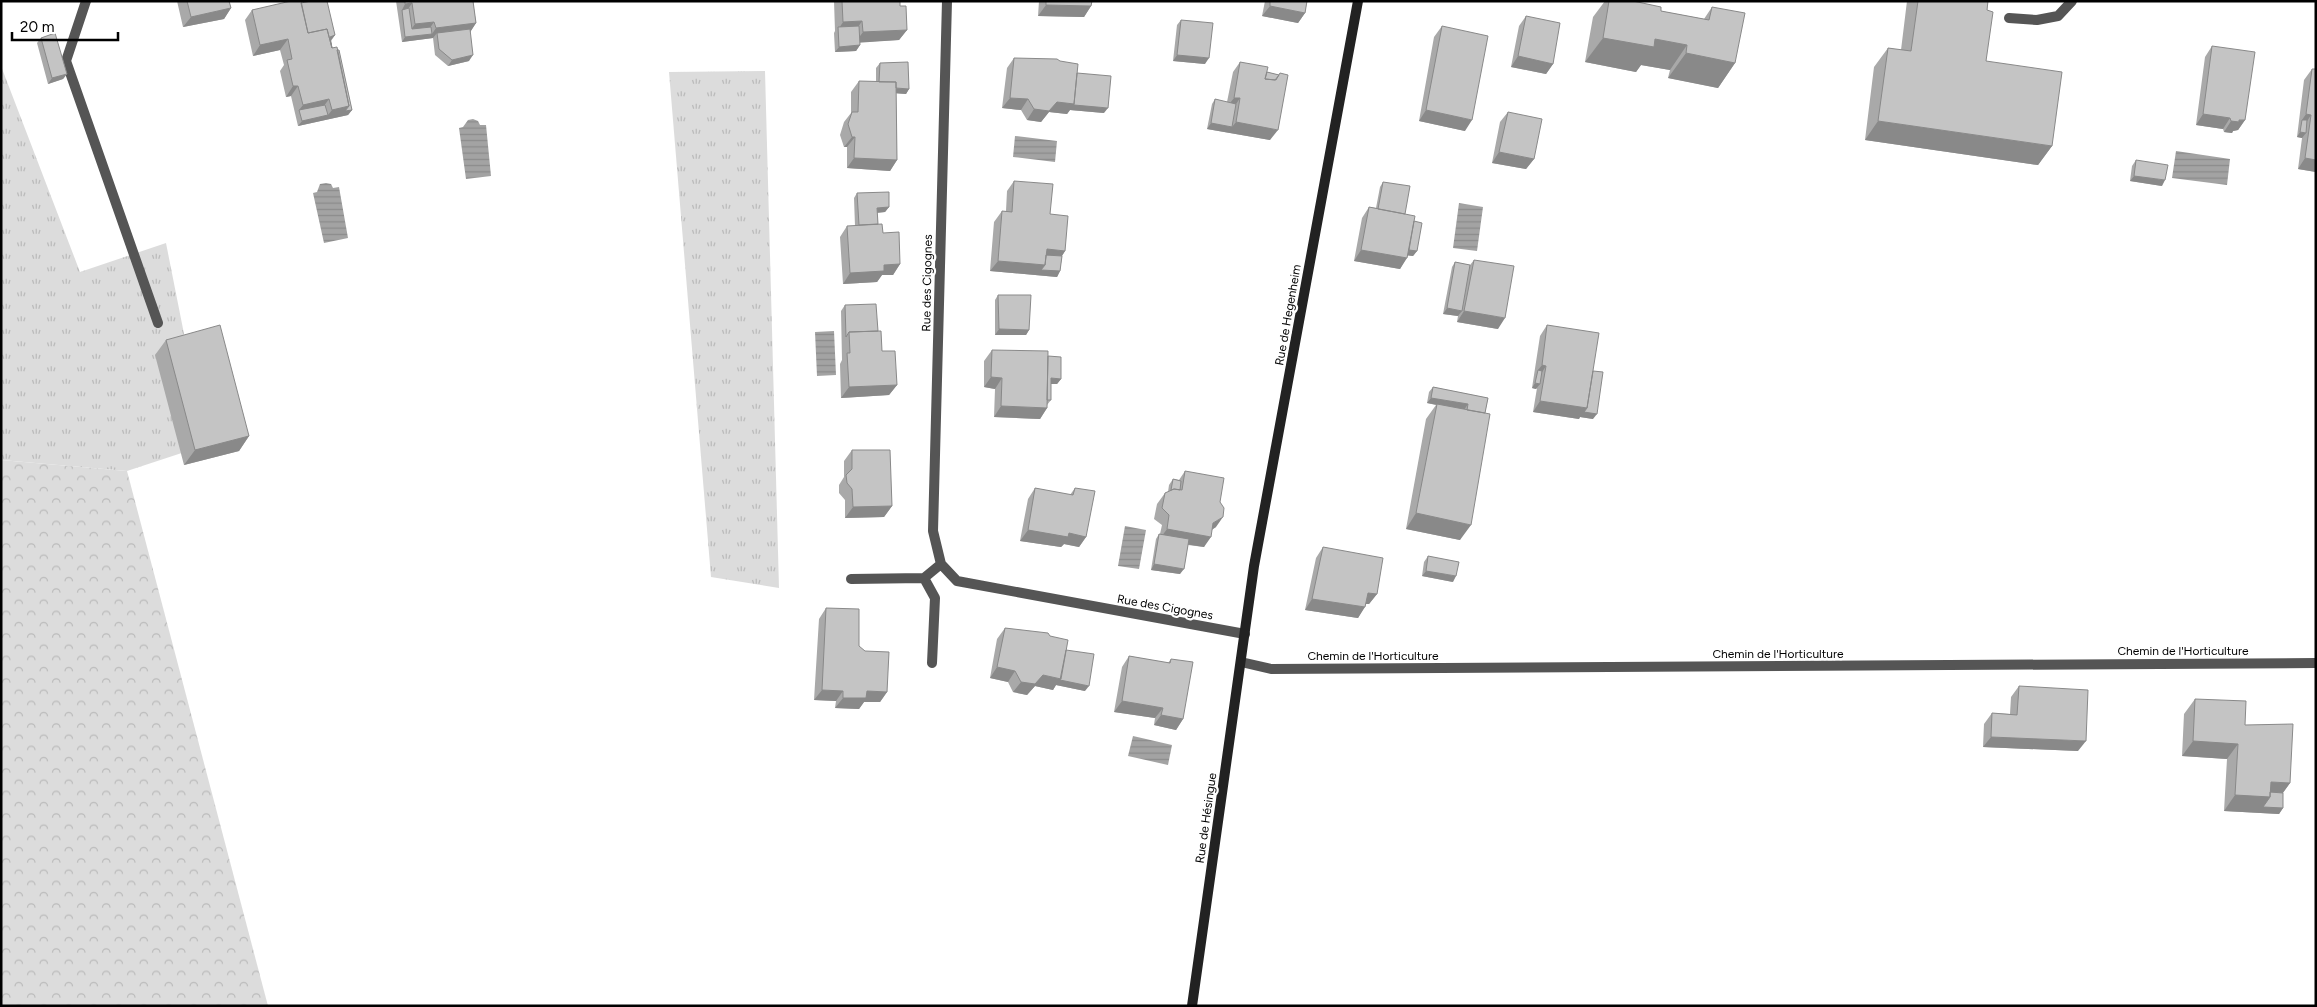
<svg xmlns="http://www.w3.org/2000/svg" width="2317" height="1007" font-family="Figtree,sans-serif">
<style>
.grass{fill:url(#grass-tufts)}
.forest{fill:url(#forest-crowns)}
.water{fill:url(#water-rules)}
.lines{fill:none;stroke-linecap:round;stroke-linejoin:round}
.lane{stroke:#555;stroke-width:10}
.street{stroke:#555;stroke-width:10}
.secondary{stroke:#222;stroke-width:10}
.wall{fill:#a9a9a9}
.shaded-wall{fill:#898989}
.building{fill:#c4c4c4;stroke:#898989}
.labels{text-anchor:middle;stroke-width:4.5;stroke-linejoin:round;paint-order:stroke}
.street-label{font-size:12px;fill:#000;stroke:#fff}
</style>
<defs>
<pattern id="grass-tufts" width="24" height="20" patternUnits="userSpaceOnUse" patternTransform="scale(1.25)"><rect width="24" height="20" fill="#dcdcdc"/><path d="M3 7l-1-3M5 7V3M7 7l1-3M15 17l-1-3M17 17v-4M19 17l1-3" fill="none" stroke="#bbb"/></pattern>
<pattern id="forest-crowns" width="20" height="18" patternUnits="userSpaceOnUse" patternTransform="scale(1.25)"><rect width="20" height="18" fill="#dcdcdc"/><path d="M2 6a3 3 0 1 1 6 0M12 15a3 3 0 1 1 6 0" fill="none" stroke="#bbb"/></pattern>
<pattern id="water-rules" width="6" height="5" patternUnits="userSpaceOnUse" patternTransform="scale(1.25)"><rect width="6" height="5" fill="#a3a3a3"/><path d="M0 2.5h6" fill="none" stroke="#8b8b8b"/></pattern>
</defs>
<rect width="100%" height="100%" fill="#fff"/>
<!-- grass -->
<path class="grass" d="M1 66 80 272 166 243 206 445 127 471 1 460Z
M765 71 779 588 711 577 669 72Z"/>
<!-- forest -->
<path class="forest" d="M1 460 127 471 268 1006H1Z"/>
<!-- water -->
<path class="water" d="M473 119 478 121 480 125H486L491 176 466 179 459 128 463 127 468 120Z
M1015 136 1057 141 1055 162 1013 157Z
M2176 151 2230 159 2227 185 2172 178Z
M326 183 331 184 333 188 339 187 348 238 324 243 313 193 317 192 320 184Z
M1459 203 1483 207 1477 251 1453 248Z
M834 331 836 375 817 376 815 332Z
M1125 526 1146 530 1139 569 1118 566Z
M1133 736 1172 745 1168 765 1128 756Z"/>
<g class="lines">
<!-- lane -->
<path class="lane" d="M86 1 66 61 158 323
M2009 18 2037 20 2058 16 2072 1"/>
<!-- street -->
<path class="street" d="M947 1 933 531 941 564 957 581 1245 634
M924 578 935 598 932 663
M851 579 924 578 941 564
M1241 662 1271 669 2316 663"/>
<!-- secondary -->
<path class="secondary" d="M1192 1006 1254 566 1358 1"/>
</g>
<!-- wall -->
<path class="wall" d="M177 1H229L231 8 224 19 183 27Z
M396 1H473L476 23 470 32 469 61 448 66 435 55 433 38 402 42Z
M834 1H900V6L907 30 899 40 860 42V45L856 51 835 52 834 33 835 31Z
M1039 1H1092L1091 6 1084 17 1038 16Z
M1265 1H1307L1305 13 1298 23 1262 16Z
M1605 1H1633L1661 11 1704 19 1712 7 1735 63 1718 88 1668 78 1670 70 1641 65 1636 72 1585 62 1593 17Z
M1907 1H1988L1987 10 1986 61 2052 146 2038 165 1865 140 1874 67 1888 48 1901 50Z
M301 3 335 35 331 41 332 48 352 110 348 115 298 126 291 96 286 97 280 71 284 65 280 50 253 56 245 20 252 10Z
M1526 16 1553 64 1546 74 1511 67 1519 26Z
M1181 20 1205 64 1173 61 1177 25Z
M1442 26 1465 131 1419 121 1434 37Z
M41 38 67 74 63 79 48 84 37 43Z
M2212 46 2245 120 2238 130 2233 131 2232 133 2224 132 2223 129 2196 125 2205 57Z
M1014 58 1077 73 1104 113 1070 110 1067 114 1049 112 1041 122 1027 120 1021 110 1002 108 1007 68Z
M1240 62 1267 72 1279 75 1270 140 1207 129 1212 104 1215 99 1227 102 1233 72Z
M880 63 909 89 906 94 896 93 897 160 890 171 847 168V147H844L840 135 844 122 851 113V92L859 81 876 82V68Z
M2312 69 2316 172 2298 169 2302 138 2297 137 2304 80Z
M1508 112 1534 159 1526 169 1492 163 1500 122Z
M2136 160 2162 186 2130 181 2132 166Z
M1014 181 1050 214 1065 251 1062 256 1060 271 1057 277 990 271 994 222 1002 211H1006L1007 191Z
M1383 182 1405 214 1414 221 1417 251 1413 256 1408 255 1400 269 1354 261 1362 218 1369 207 1376 208 1380 187Z
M857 193 889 207 885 212 877 213 878 224 900 264 893 275H882L877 282 843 284 840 237 847 226H855L854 198Z
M1474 260 1498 329 1457 322 1458 316 1443 314 1452 267 1455 262 1470 265Z
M998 295 1029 330 1026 335H995V300Z
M845 305 878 331 882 351 897 385 889 395 841 398 840 364 842 360 841 311Z
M1547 325 1593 371V419L1580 417 1579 419 1533 412 1537 388 1536 389 1532 388 1540 336Z
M166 340 249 436 239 451 184 465 155 355Z
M992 350 1048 356 1061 379 1057 384H1051V400L1047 405V408L1040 419 994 417 995 389 984 387V361Z
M1433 387 1488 398 1460 540 1406 529 1426 419 1436 405 1427 403 1429 392Z
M852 450 892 506 884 517 845 518V500L839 493V485L844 477V461Z
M1185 471 1216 527 1212 529 1204 547 1188 545 1180 574 1151 570 1156 539 1159 534H1160L1162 525 1154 519 1157 504 1165 493 1168 492 1169 485 1173 479 1179 480Z
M1035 488 1070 495 1075 488 1086 537 1079 547 1064 544 1061 547 1020 541 1028 499Z
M1323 547 1377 594 1369 604H1366L1358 618 1305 610 1316 558Z
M1428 556 1453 582 1422 576 1424 562Z
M826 608 859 646 887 692 880 702H864L859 709 835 708 836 701 814 700 819 619Z
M1005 628 1050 636 1066 650 1085 691 1056 685 1053 690 1035 686 1027 695 1013 692 1008 682 990 678 997 639Z
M1129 656 1168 663 1171 659 1183 719 1176 730 1154 725 1155 718 1114 712 1122 667Z
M2019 686 2078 751 1983 747 1984 724 1992 713 2010 714 2011 697Z
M2195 699 2245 725 2290 783 2283 793V808L2279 814 2224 811 2227 759 2182 756 2184 714Z"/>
<!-- shaded-wall -->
<path class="shaded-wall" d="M412 3 405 14 402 10 405 4Z
M1046 5 1091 6 1084 17 1038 16Z
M1270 6 1305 13 1298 23 1262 16Z
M231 8 224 19 183 27 191 17Z
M862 21 855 32 838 30 843 22Z
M434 22 427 32 408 34 415 24Z
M476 23 469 34 437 33 433 38 402 42 405 37 432 34 436 28Z
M907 30 899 40 855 43 863 32Z
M335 35 331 40 326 42 330 37Z
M1603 38 1655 39 1687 45 1670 70 1641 65 1636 72 1585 62Z
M288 39 280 50 253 56 260 45Z
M860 45 856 51 835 52 839 47Z
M1686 53 1735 63 1718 88 1668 78Z
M473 55 469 61 448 66 452 60Z
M1177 55 1209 58 1205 64 1173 61Z
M1518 56 1553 64 1546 74 1511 67Z
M67 74 63 79 48 84 52 78Z
M293 86H298L291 96 286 97Z
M879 87 909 89 906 94 875 92Z
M1010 98 1028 99 1021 110 1002 108Z
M1234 98H1240L1233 109 1226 108Z
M329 99 321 110H299L303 105Z
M1057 102 1108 108 1104 113 1070 110 1067 114 1049 112 1041 122 1027 120 1034 109Z
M349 106 352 110 348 115 298 126 302 121 328 115 332 110Z
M1426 110 1472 120 1465 131 1419 121Z
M2203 114 2230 118 2223 129 2196 125Z
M2306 114 2311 115 2304 126 2302 120Z
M2245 120 2238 130 2233 131 2232 133 2224 132 2231 121Z
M1878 121 2052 146 2038 165 1865 140Z
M1236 122 1278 130 1270 140 1207 129 1211 123 1232 127Z
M2300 132 2306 133 2302 138 2297 137Z
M852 137H855L847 147H844Z
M1499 152 1534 159 1526 169 1492 163Z
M854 158 897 160 890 171 847 168Z
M2305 158 2316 160V172L2298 169Z
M2134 176 2165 180 2162 186 2130 181Z
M889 207 885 212 873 213 877 208Z
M1047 249 1065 251 1058 262 1042 260Z
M1406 249 1417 251 1413 256 1402 255Z
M1361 250 1407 258 1400 269 1354 261Z
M998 261 1045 265 1060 271 1057 277 990 271Z
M900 264 893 275H882L877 282 843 284 850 273 884 265Z
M1447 308 1462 311 1458 316 1443 314Z
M1464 311 1505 318 1498 329 1457 322Z
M999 329 1029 330 1026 335H995Z
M1542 365 1546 366 1539 377 1538 370Z
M991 377 1002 378 995 389 984 387Z
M1051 378 1061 379 1057 384H1047Z
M1535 383 1540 384 1536 389 1532 388Z
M897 385 889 395 841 398 849 387Z
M1431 398 1468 404 1464 410 1427 403Z
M1540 401 1587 408 1597 414 1593 419 1580 417 1579 419 1533 412Z
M1001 406 1047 408 1040 419 994 417Z
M249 436 239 451 184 465 195 450Z
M892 506 884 517 845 518 853 507Z
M1416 513 1471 525 1460 540 1406 529Z
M1223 517 1216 527 1206 534 1213 523Z
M1167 529 1211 537 1204 547 1159 540Z
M1028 530 1069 533 1086 537 1079 547 1064 544 1061 547 1020 541Z
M1154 564 1184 569 1180 574 1151 570Z
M1426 571 1456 576 1453 582 1422 576Z
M1368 593 1377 594 1369 604H1360Z
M1312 599 1365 607 1358 618 1305 610Z
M997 667 1015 671 1008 682 990 678Z
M1043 675 1089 686 1085 691 1056 685 1053 690 1035 686 1027 695 1013 692 1021 682Z
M822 690 843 691 836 701 814 700Z
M867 691 887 692 880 702H864L859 709 835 708 843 698Z
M1122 701 1163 708 1155 718 1114 712Z
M1161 715 1183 719 1176 730 1154 725Z
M1991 737 2086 741 2078 751 1983 747Z
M2193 741 2238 744 2227 759 2182 756Z
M2271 782 2290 783 2279 798 2283 808 2279 814 2224 811 2235 795Z"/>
<!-- building -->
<path class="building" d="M187 1H229L231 8 191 17Z
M291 1H301L308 33 327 29 332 48 337 47 349 106 332 110 329 99 303 105 298 86H293L287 60 292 59 288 39 260 45 252 10Z
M311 1H327L335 35 330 37 332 48 327 29 308 33 301 3Z
M405 1H473L476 23 436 28 434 22 415 24 412 3 405 4Z
M842 1H900V6H906L907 30 863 32 862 21 843 22Z
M1046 1H1092L1091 6 1046 5Z
M1270 1H1307L1305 13 1270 6Z
M1609 1H1633L1661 7V11L1709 20 1712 7 1745 13 1735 63 1686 53 1687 45 1655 39 1654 47 1603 38Z
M1918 1H1988L1987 10 1993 12 1986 61 2062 72 2052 146 1878 121 1888 48 1911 51Z
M409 8 412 29 431 27 432 34 405 37 402 10Z
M1526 16 1560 23 1553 64 1518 56Z
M1181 20 1213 23 1209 58 1177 55Z
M859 26 860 45 839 47 838 27Z
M1442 26 1488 36 1472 120 1426 110Z
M470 29 473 55 452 60 439 49 437 33Z
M55 33 67 74 52 78 41 38Z
M2212 46 2255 52 2245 120H2239V122L2231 121 2230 118 2203 114Z
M337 50H339L352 110 345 111 349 106Z
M1014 58 1057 59 1060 61 1078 64 1074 104 1057 102 1049 111 1034 109 1028 99 1010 98Z
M908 62 909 89 896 88V82H879L880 63Z
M1240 62 1268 67 1265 79 1276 80 1280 73 1288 75 1278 130 1236 122 1240 98H1234Z
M2312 69H2316V160L2305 158 2311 115 2306 114Z
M1267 72 1279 75 1275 80 1265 79Z
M1077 73 1111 76 1108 108 1074 105V104Z
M859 81 896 82 897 160 854 158 855 137H852L848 124 852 112H858Z
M1215 99 1236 104 1232 127 1211 123Z
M325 105 328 115 302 121 299 110Z
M1508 112 1542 119 1534 159 1499 152Z
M2302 120H2307L2306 133 2300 132Z
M2136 160 2168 165 2165 180 2134 176Z
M1014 181 1053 184 1050 214 1068 216 1065 251 1047 249 1045 265 998 261 1002 211 1012 212Z
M1383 182 1410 186 1405 214 1378 209Z
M889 192V207L877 208 878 224 859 225 857 193Z
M1369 207 1415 216 1407 258 1361 250Z
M1414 221 1422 223 1417 251 1409 250Z
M882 224 883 233 899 232 900 264 884 265V271L850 273 847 226Z
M1046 255 1062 256 1060 271 1041 270 1045 265Z
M1474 260 1514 266 1505 318 1464 311Z
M1455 262 1470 265 1462 311 1447 308Z
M998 295H1031L1029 330 999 329Z
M876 304 878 331 849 332 846 337 845 305Z
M220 325 249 436 195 450 166 340Z
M1547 325 1599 333 1587 408 1540 401 1546 366 1542 365Z
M881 331 882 351H895L897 385 849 387 847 353H850L849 332Z
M992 350 1048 351 1047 408 1001 406 1002 378 991 377Z
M1048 356 1061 357V379L1051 378V400H1047Z
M1538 370 1542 371 1540 384 1535 383Z
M1593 371 1603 372 1597 414 1584 412 1587 408Z
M1433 387 1488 398 1485 413 1467 410 1468 404 1431 398Z
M1437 404 1490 414 1471 525 1416 513Z
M852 450H890L892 506 853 507 852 489 847 483 846 475 852 469Z
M1185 471 1224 478 1220 502 1224 508 1223 517 1213 523 1211 537 1167 529 1169 515 1162 508 1165 493 1174 489 1182 490Z
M1173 479 1181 481 1180 490 1174 489 1171 490Z
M1035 488 1073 495 1075 488 1095 491 1086 537 1069 533 1068 537 1028 530Z
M1159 534 1189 539 1184 569 1154 564Z
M1323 547 1383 558 1377 594 1368 593 1365 607 1312 599Z
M1428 556 1459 562 1456 576 1426 571Z
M826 608 859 609V646L865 651 889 652 887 692 867 691 866 698H843V691L822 690Z
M1005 628 1048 633 1050 636 1068 640 1061 679 1043 675 1035 684 1021 682 1015 671 997 667Z
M1066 650 1094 654 1089 686 1060 680Z
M1129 656 1170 663 1171 659 1193 662 1183 719 1161 715 1163 708 1122 701Z
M2019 686 2088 690 2086 741 1991 737 1992 713 2017 715Z
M2195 699 2246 701 2245 725 2293 724 2290 783 2271 782 2270 797 2235 795 2238 744 2193 741Z
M2270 792 2283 793V808L2263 807 2270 797Z"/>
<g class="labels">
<!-- street labels -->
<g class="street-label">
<text transform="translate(927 283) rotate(-89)" y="4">Rue des Cigognes</text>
<text transform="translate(1288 315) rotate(-80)" y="4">Rue de Hegenheim</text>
<text transform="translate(1165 607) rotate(10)" y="4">Rue des Cigognes</text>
<text x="2183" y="655">Chemin de l'Horticulture</text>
<text x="1778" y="658">Chemin de l'Horticulture</text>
<text x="1373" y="660">Chemin de l'Horticulture</text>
<text transform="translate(1206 818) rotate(-82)" y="4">Rue de Hésingue</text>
</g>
</g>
<!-- border -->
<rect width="2317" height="1007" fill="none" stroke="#000000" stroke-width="5"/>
<!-- scale -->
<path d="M12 32v8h106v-8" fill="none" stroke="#000000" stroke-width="2.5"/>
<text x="20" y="32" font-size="15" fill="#000000" stroke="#ffffff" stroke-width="4" paint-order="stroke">20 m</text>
</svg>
